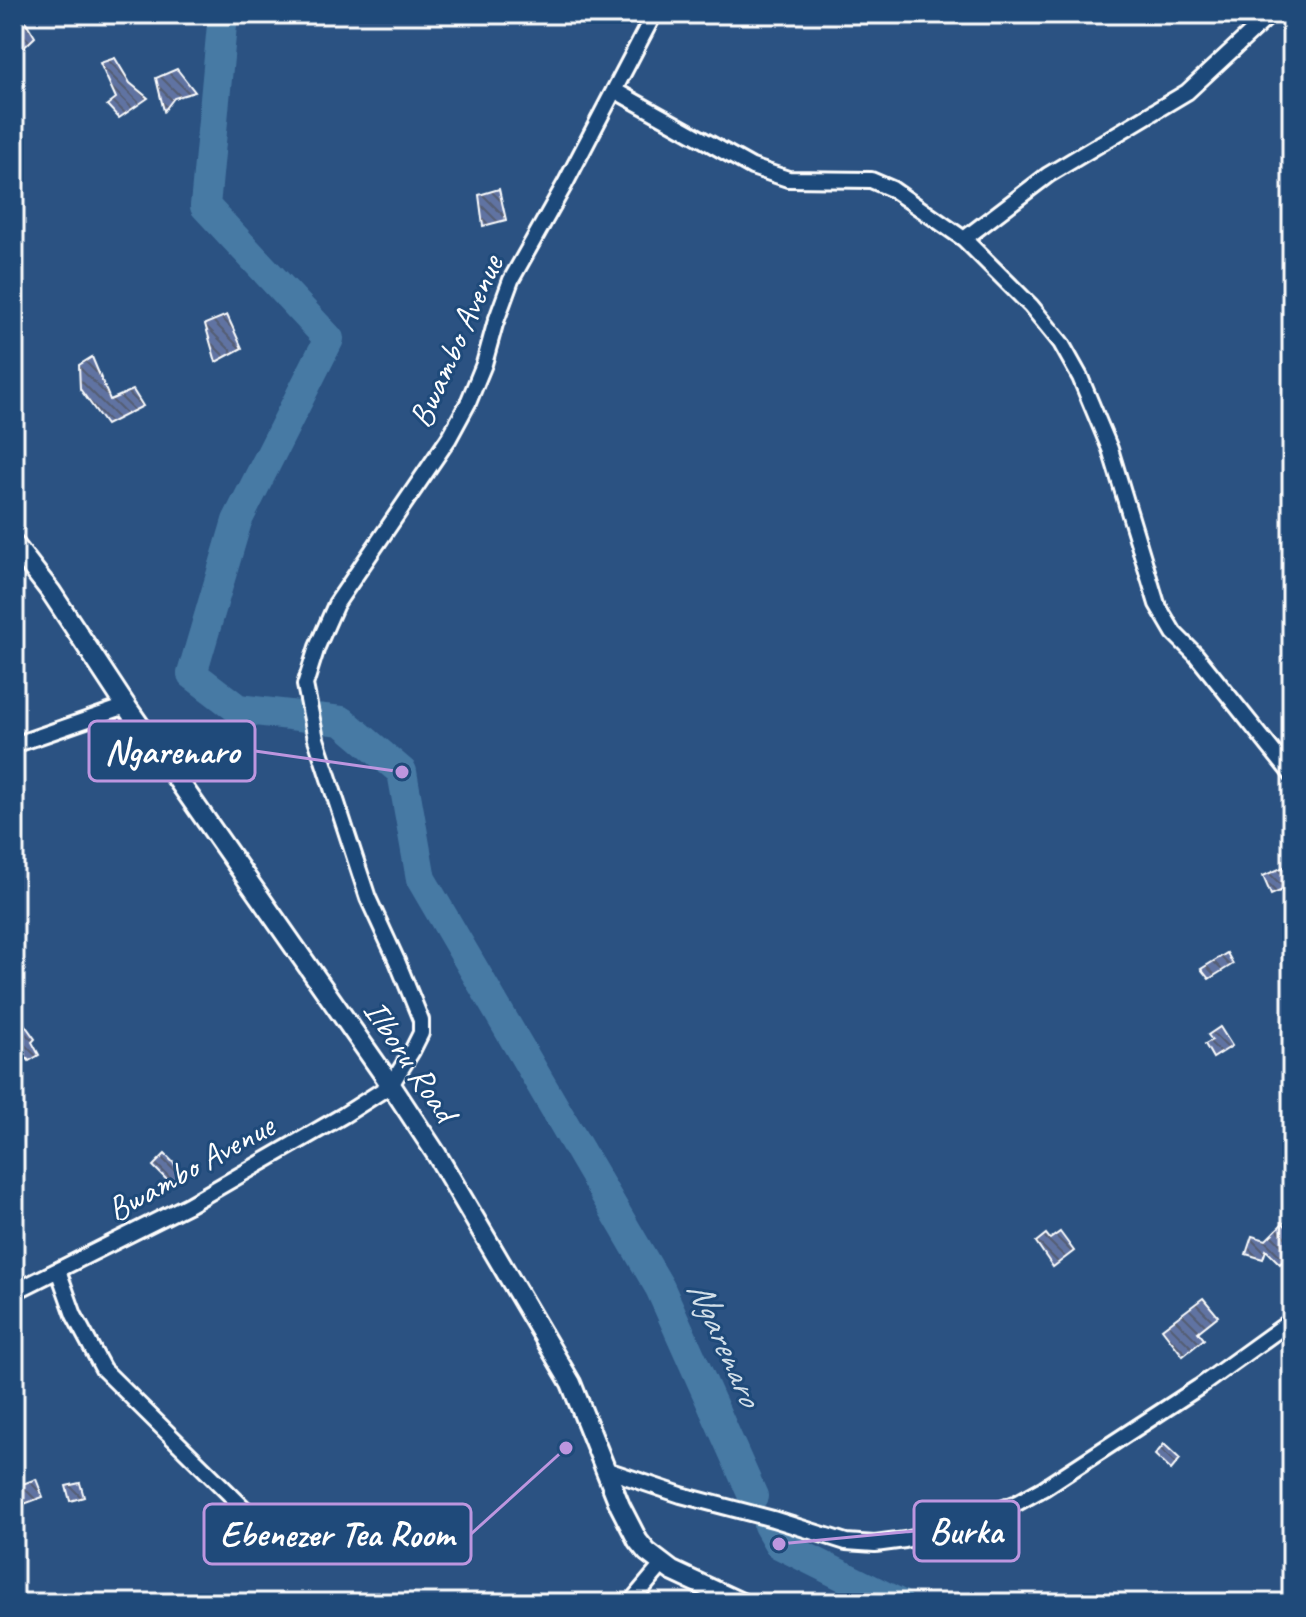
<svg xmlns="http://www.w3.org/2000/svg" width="1306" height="1617" font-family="Caveat,sans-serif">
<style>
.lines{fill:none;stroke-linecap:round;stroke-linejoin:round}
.river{stroke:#477aa4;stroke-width:30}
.building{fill:url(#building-back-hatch);stroke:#fff;stroke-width:2}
.minor-casing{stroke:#fff;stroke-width:20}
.tertiary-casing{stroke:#fff;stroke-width:24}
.minor{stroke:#1f4a7a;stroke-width:14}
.tertiary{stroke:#1f4a7a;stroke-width:18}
.labels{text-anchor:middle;stroke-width:6;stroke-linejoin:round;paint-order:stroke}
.street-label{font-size:34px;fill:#fff;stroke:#1f4a7a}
.water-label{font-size:36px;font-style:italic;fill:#d1dee8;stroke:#1f4a7a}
.leader{fill:none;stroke:#bd96df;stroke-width:3}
.callout-dot{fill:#bd96df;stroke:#1f4a7a;stroke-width:3}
.callout{fill:#1f4a7a;stroke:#bd96df;stroke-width:3}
.callout-label{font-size:36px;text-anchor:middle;font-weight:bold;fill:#fff}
</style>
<defs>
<pattern id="building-back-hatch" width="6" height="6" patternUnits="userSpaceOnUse" patternTransform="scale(2)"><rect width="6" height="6" fill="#6073a2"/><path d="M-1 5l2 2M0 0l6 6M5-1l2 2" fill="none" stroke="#555e73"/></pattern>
</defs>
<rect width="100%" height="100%" fill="#2b5282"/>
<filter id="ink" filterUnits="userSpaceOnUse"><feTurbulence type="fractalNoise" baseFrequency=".0125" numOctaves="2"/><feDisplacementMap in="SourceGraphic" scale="16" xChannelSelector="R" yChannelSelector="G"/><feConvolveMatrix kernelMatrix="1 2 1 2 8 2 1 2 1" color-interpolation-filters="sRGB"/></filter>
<g filter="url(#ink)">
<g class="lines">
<!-- river -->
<path class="river" d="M223 14 205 206 329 339 237 521 192 674 238 709 342 721 402 772 421 879 660 1288 753 1496
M768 1525 779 1544 898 1603"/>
</g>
<!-- building -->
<path class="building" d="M14 14H21L35 37 14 57Z
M115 58 130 83 148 98 119 118 107 105 116 98 100 63Z
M177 69 195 92 174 98 164 111 156 78Z
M499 189 506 220 483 226 479 195Z
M227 315 242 348 216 362 205 324Z
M92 357 110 400 133 390 143 406 106 425 80 389 79 365Z
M1286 866 1292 886 1271 895 1263 876Z
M1227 953 1233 964 1209 979 1201 969Z
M25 1025 35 1039 32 1042 39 1055 29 1061 14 1040V1033Z
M1220 1027 1232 1046 1213 1058 1205 1044 1212 1040 1208 1035Z
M165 1154 183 1173 171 1184 153 1166Z
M1283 1223 1292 1233V1251L1280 1264 1266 1250 1263 1259 1246 1254 1252 1236 1266 1240Z
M1060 1232 1074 1251 1053 1267 1036 1242 1046 1234 1050 1239Z
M1203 1298 1218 1316 1198 1332 1204 1339 1183 1356 1162 1329Z
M1164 1444 1180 1459 1171 1470 1155 1455Z
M36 1479 43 1497 24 1504 17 1486Z
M80 1483 84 1497 70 1501 66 1486Z"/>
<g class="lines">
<defs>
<path id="minor" d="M614 90 752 167 788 179 871 180 892 189 964 239 1031 306 1061 343 1080 377 1110 449 1157 604 1174 633 1196 655 1292 775
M964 239 1048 175 1187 92 1271 14
M14 745 126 706
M58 1270 74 1315 103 1369 277 1541
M14 1292 188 1205 344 1115 391 1085 412 1051 421 1033V1020L397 961 368 898 316 739 305 685 317 647 336 604 449 438 468 403 484 364 495 324 511 280 565 184 654 14
M607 1470 681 1495 773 1519 846 1542 875 1544 905 1540 947 1530 1017 1503 1044 1488 1199 1387 1292 1320
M630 1603 662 1565"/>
<path id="tertiary" d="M14 544 51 592 126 706 391 1085 437 1155 571 1383 620 1506 638 1541 647 1552 672 1571 741 1603"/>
</defs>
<!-- minor casing -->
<use href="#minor" class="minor-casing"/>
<!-- tertiary casing -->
<use href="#tertiary" class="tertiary-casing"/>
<!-- minor -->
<use href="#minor" class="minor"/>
<!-- tertiary -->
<use href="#tertiary" class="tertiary"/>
</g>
</g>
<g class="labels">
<!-- street labels -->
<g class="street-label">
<text transform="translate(455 341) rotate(-66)" y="12">Bwambo Avenue</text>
<text transform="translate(411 1060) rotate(56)" y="12">Ilboru Road</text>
<text transform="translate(190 1167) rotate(-29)" y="12">Bwambo Avenue</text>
</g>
<!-- water labels -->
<g class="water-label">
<text transform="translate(726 1342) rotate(66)" y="13">Ngarenaro</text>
</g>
</g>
<!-- callouts -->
<path class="leader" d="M402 772L255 751M779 1544L914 1531M566 1448L471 1534"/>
<g class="callout-dot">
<circle cx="402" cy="772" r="8"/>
<circle cx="779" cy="1544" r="8"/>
<circle cx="566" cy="1448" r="8"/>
</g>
<g class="callout">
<rect x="89" y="721" width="166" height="60" rx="8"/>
<rect x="914" y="1501" width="105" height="60" rx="8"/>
<rect x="204" y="1504" width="267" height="60" rx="8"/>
</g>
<g class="callout-label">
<text x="172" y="763">Ngarenaro</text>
<text x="966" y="1543">Burka</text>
<text x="337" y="1546">Ebenezer Tea Room</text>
</g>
<!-- margin -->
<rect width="1306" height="1617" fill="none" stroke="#1f4a7a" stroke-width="48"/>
<rect x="24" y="24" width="1258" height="1569" fill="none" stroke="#fff" stroke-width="3" filter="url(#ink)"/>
</svg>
